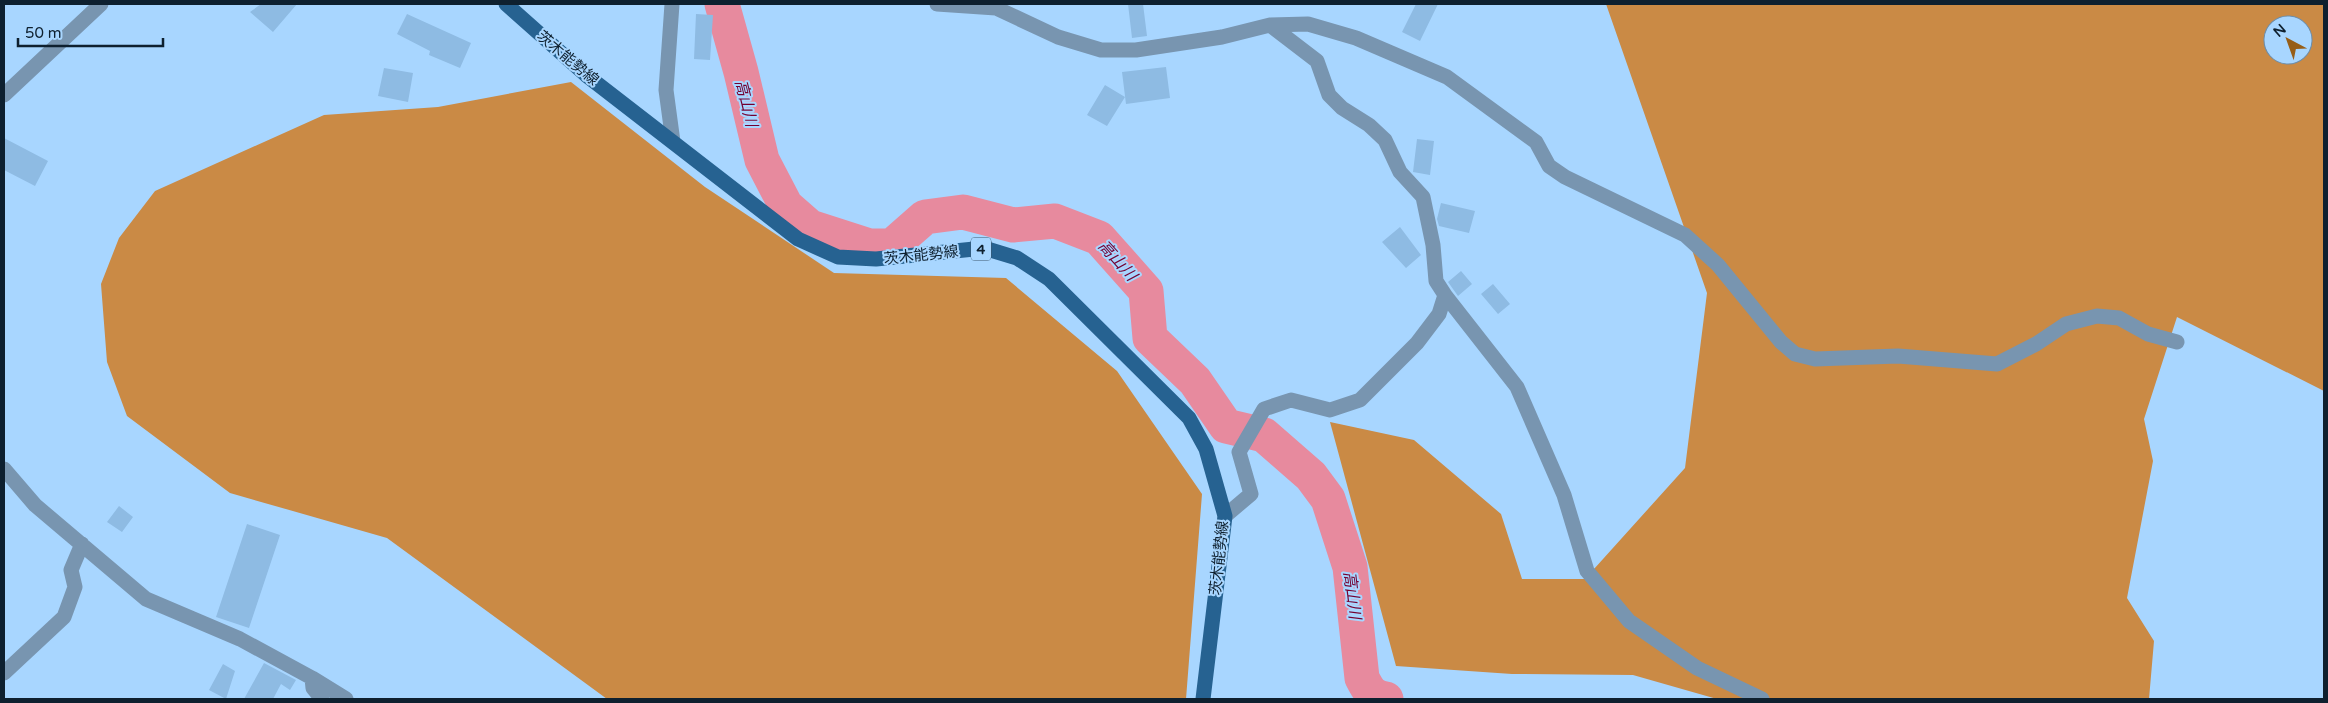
<svg xmlns="http://www.w3.org/2000/svg" width="2328" height="703" font-family="'Varela Round','Noto Sans JP',sans-serif">
<style>
.forest{fill:#ca8a45;fill-rule:evenodd}
.lines{fill:none;stroke-linecap:round;stroke-linejoin:round}
.river{stroke:#e78a9e;stroke-width:35}
.building{fill:#8ebbe3}
.minor{stroke:#7895b0;stroke-width:15}
.major{stroke:#266291;stroke-width:15}
.labels{text-anchor:middle;stroke-width:4;stroke-linejoin:round;paint-order:stroke}
.shield{fill:#a8d6ff;stroke:#3c576d;stroke-width:1}
.shield-label{font-size:14px;font-weight:bold;fill:#0e202f}
.street-label{font-size:15px;fill:#0e202f;stroke:#a8d6ff}
.water-label{font-size:16px;font-style:italic;fill:#740031;stroke:#a8d6ff}
</style>
<rect width="100%" height="100%" fill="#a8d6ff"/>
<!-- forest -->
<path class="forest" d="M1606 4H2324V391L2177 317 2144 419 2153 461 2127 598 2154 641 2149 699H1717L1633 675 1512 674 1396 666 1330 422 1414 440 1501 514 1522 579H1585L1685 468 1707 293ZM2273 25H2303V55H2273Z
M571 82 705 187 834 273 1006 278 1117 371 1202 494 1186 699H607L387 538 230 493 127 416 107 362 101 284 119 238 155 191 324 115 438 107Z"/>
<g class="lines">
<!-- river -->
<path class="river" d="M722 4 741 72 762 160 786 206 810 227 869 246H892L925 217 963 212 1013 225 1055 221 1099 238 1146 291 1150 338 1195 381 1226 426 1264 435 1311 476 1328 499 1350 567 1362 678C1368 690 1372 697 1386 699"/>
</g>
<!-- building -->
<path class="building" d="M261 4H297L273 32 250 12Z
M1128 4H1143L1147 36 1132 38Z
M1416 4H1438L1420 41 1402 32Z
M407 14 471 43 460 68 429 55 430 51 397 34Z
M696 14 713 15 710 60 694 59Z
M1166 67 1170 98 1126 104 1122 72Z
M384 68 413 73 408 102 378 96Z
M1105 85 1125 97 1107 126 1087 115Z
M4 138 48 161 35 186 4 170Z
M1417 139 1434 141 1430 175 1413 172Z
M1441 203 1475 211 1469 233 1439 226 1437 219Z
M1400 227 1421 255 1406 268 1382 242Z
M1461 271 1472 284 1458 296 1448 282Z
M1493 284 1510 304 1498 314 1481 294Z
M119 506 133 517 122 532 107 522Z
M247 524 280 535 249 628 216 617Z
M264 663 296 680 290 690 281 684 273 699H244Z
M223 664 235 671 226 699 209 690Z"/>
<g class="lines">
<!-- minor -->
<path class="minor" d="M672 4 666 90 673 142
M937 4 996 8 1058 37 1101 50H1136L1222 37 1270 25 1308 24 1356 38 1447 77 1536 142 1549 166 1565 177 1685 235 1718 265 1781 342 1795 354 1815 359 1898 356 1997 364 2036 344 2066 324 2097 316 2119 318 2148 334 2177 342
M4 95 101 4
M1445 295 1517 387 1564 495 1587 571 1629 621 1697 668 1762 699
M4 469 35 505 146 599 240 639 312 678 346 699
M1225 516 1251 494 1239 452 1264 409 1291 400 1330 410 1360 400 1417 343 1439 314 1445 295 1436 281 1433 245 1423 197 1400 172 1385 140 1369 125 1342 108 1329 95 1317 61 1270 25
M4 673 64 617 75 587 71 570 82 544
M312 678 313 688 322 699"/>
<!-- major -->
<path class="major" d="M506 4 586 75 798 239 838 257 876 259 984 248 1017 258 1049 279 1189 418 1206 449 1225 516 1203 699"/>
</g>
<g class="labels">
<!-- shield labels -->
<rect class="shield" x="971" y="237.5" width="20" height="23" rx="4"/>
<g class="shield-label">
<text x="981" y="254">4</text>
</g>
<!-- street labels -->
<g class="street-label">
<text transform="translate(568 58) rotate(40)" y="5">茨木能勢線</text>
<text transform="translate(921 255) rotate(-6)" y="5">茨木能勢線</text>
<text transform="translate(1219 558) rotate(-84)" y="5">茨木能勢線</text>
</g>
<!-- water labels -->
<g class="water-label">
<text transform="translate(747 103) rotate(76)" y="6">高山川</text>
<text transform="translate(1118 260) rotate(48)" y="6">高山川</text>
<text transform="translate(1353 595) rotate(83)" y="6">高山川</text>
</g>
</g>
<!-- border -->
<rect width="2328" height="703" fill="none" stroke="#0e202f" stroke-width="10"/>
<!-- north arrow -->
<g transform="translate(2288 40) rotate(319)"><circle r="24" fill="#a8d6ff" stroke="#6a8dac"/>
<path d="M0-4L9 19L0 12L-9 19Z" fill="#965e18"/>
<text y="-8" font-size="14" font-weight="bold" text-anchor="middle" fill="#0e202f">N</text>
</g>
<!-- scale -->
<path d="M18 38v8h145v-8" fill="none" stroke="#0e202f" stroke-width="2.5"/>
<text x="25" y="38" font-size="15" fill="#0e202f" stroke="#a8d6ff" stroke-width="4" paint-order="stroke">50 m</text>
</svg>
